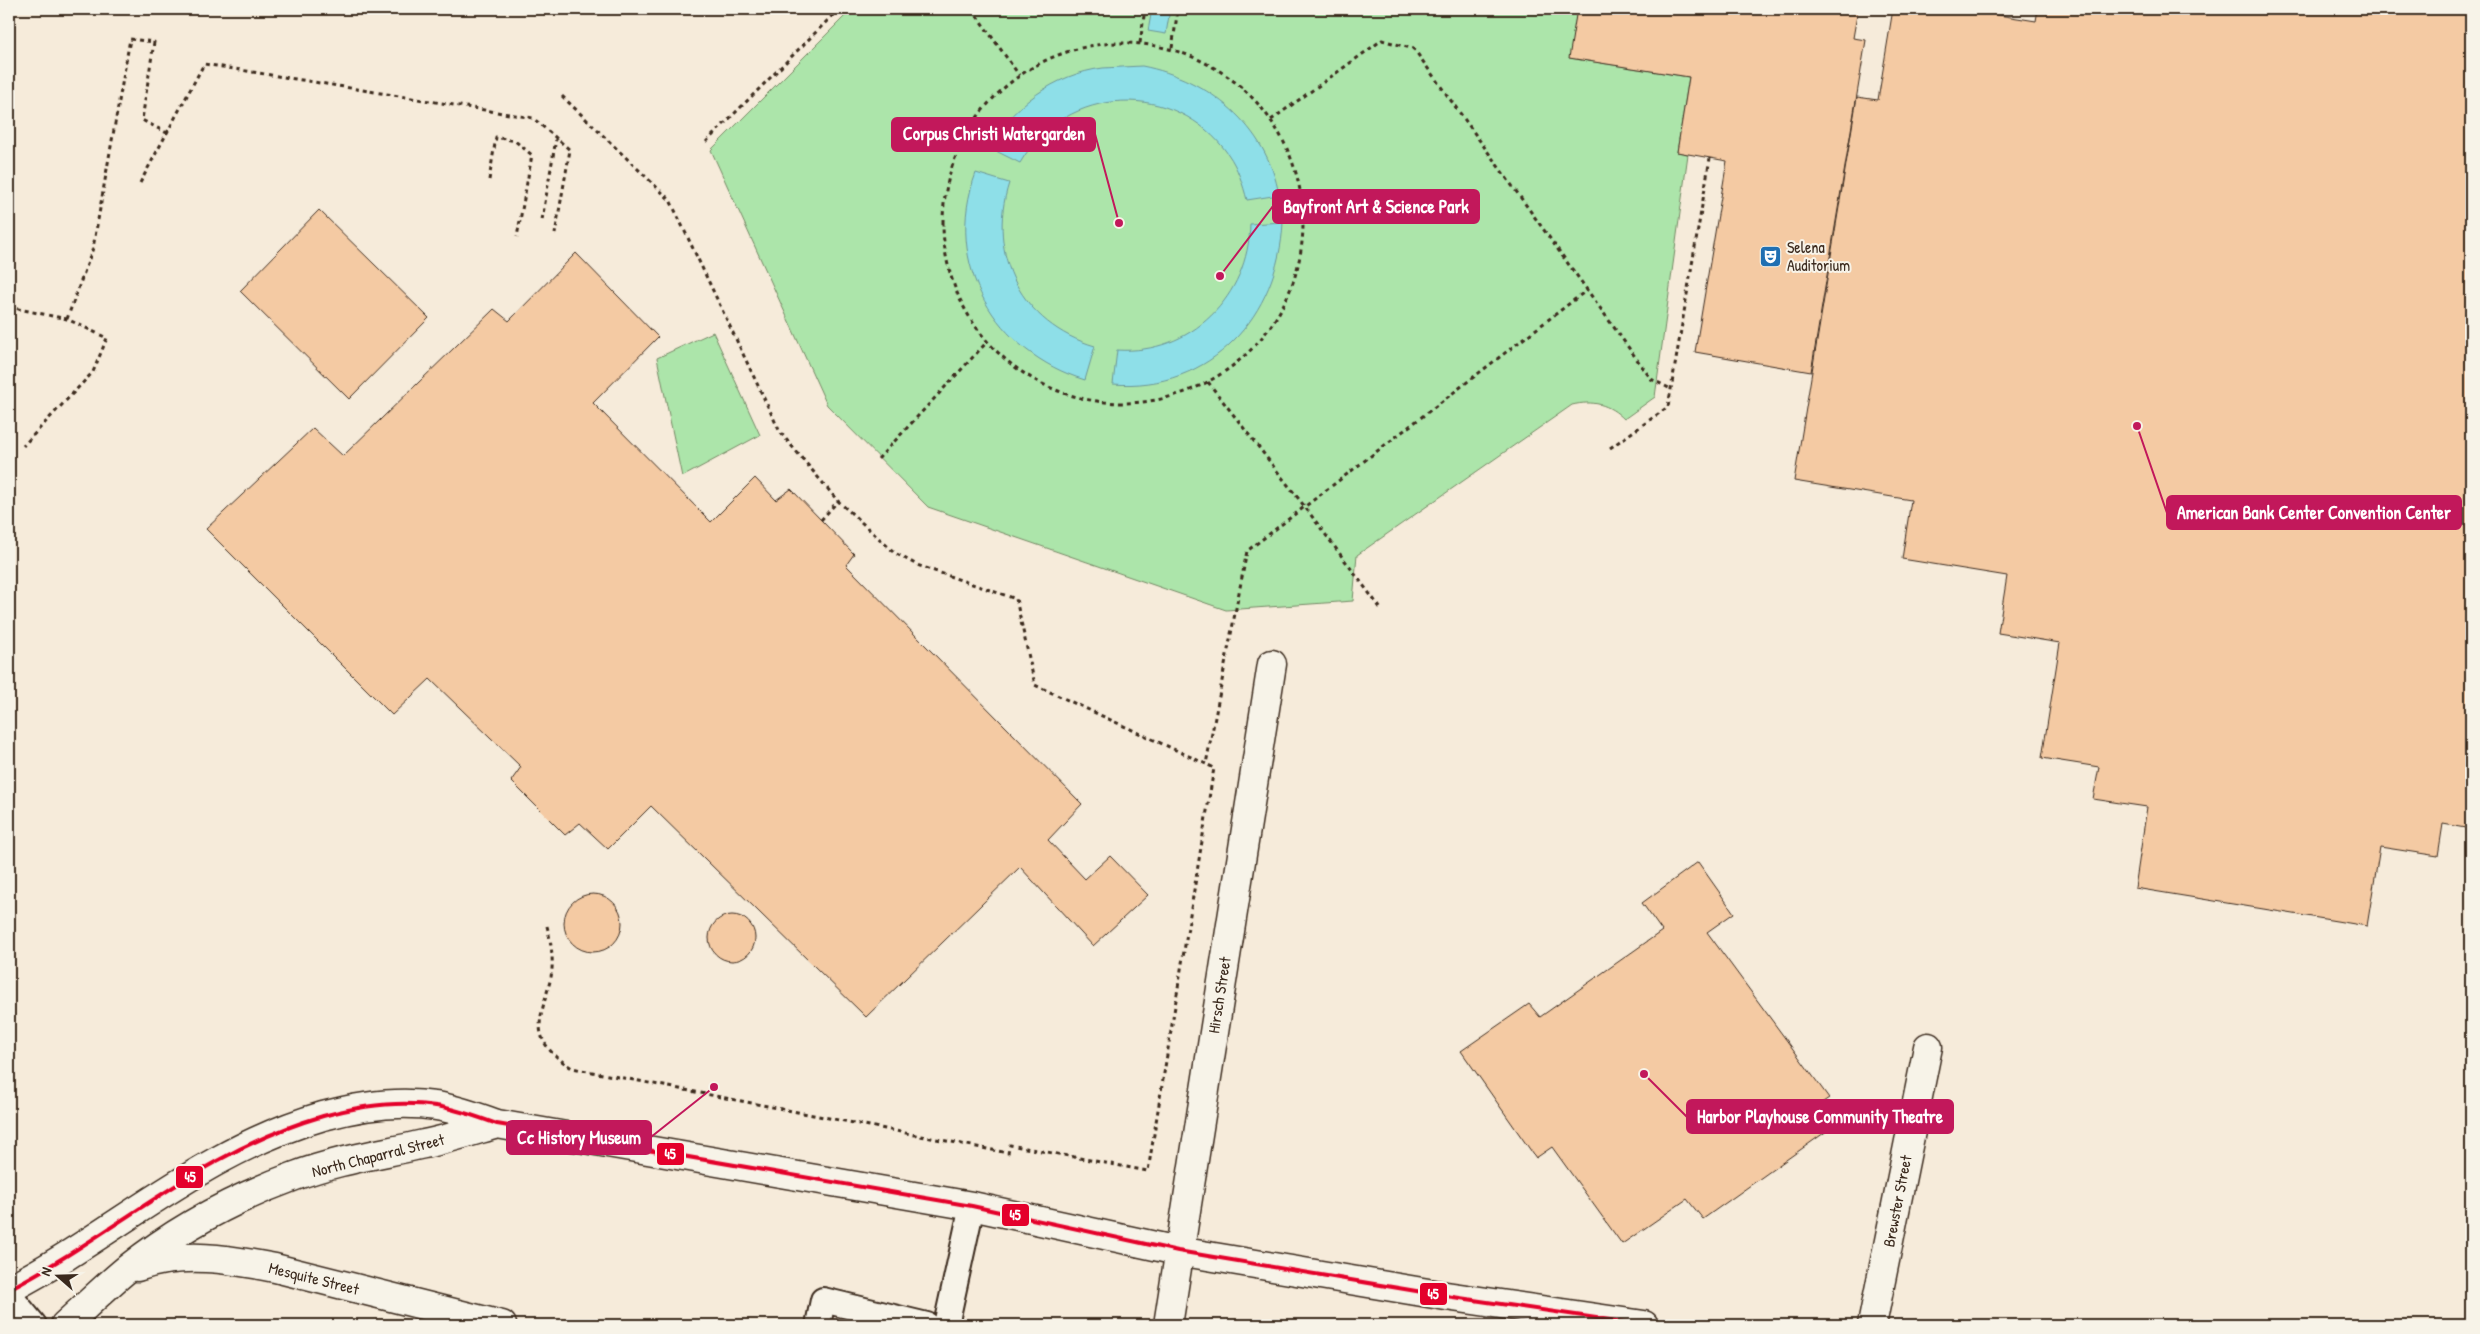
<svg xmlns="http://www.w3.org/2000/svg" width="2480" height="1334" font-family="'Patrick Hand',sans-serif">
<style>
.green{fill:#ace5aa;stroke:#748864}
.water{fill:#8edfe8;stroke:#6d9797}
.building{fill:#f4caa3;stroke:#3b2a1e}
.lines{fill:none;stroke-linecap:round;stroke-linejoin:round}
.service-casing{stroke:#3b2a1e;stroke-width:28}
.minor-casing{stroke:#3b2a1e;stroke-width:31}
.path{stroke:#3b2a1e;stroke-width:3;stroke-dasharray:4 4;stroke-linecap:butt}
.service{stroke:#f7f3e8;stroke-width:24}
.minor{stroke:#f7f3e8;stroke-width:28}
.bus-1-casing{stroke:#f7f3e8;stroke-width:8}
.bus-1{stroke:#e4002b;stroke-width:4}
.labels{text-anchor:middle;stroke-width:4;stroke-linejoin:round;paint-order:stroke}
.poi-label{font-size:16px;fill:#3b2a1e;stroke:#f7f3e8;text-anchor:start}
.street-label{font-size:16px;fill:#3b2a1e;stroke:#f7f3e8}
.leader{fill:none;stroke:#c2185b;stroke-width:2}
.callout-dot{fill:#c2185b;stroke:#f7f3e8;stroke-width:2}
.callout{fill:#c2185b;stroke:#c2185b;stroke-width:2}
.callout-label{font-size:18px;text-anchor:middle;font-weight:bold;fill:#fff}
.line-badge{stroke:#f7f3e8;stroke-width:2}
.badge-label{font-size:14px;text-anchor:middle;font-weight:bold;fill:#fff}
</style>
<rect width="100%" height="100%" fill="#f6ebda"/>
<filter id="ink" filterUnits="userSpaceOnUse"><feTurbulence type="fractalNoise" baseFrequency=".02" numOctaves="2"/><feDisplacementMap in="SourceGraphic" scale="10" xChannelSelector="R" yChannelSelector="G"/><feConvolveMatrix kernelMatrix="1 2 1 2 8 2 1 2 1" color-interpolation-filters="sRGB"/></filter>
<g filter="url(#ink)">
<!-- green -->
<path class="green" d="M852 9H1577L1570 58 1689 77 1677 152 1688 154 1655 397 1624 419C1609 404 1593 400 1572 405L1357 555 1353 601 1226 610 928 507 827 405 711 150Z
M713 332 760 435 682 477 657 358Z"/>
<!-- water -->
<path class="water" d="M1152 9H1170L1166 34 1148 31Z
M1142 66C1209 79 1267 126 1279 195L1247 200C1243 185 1238 168 1228 154 1176 80 1066 84 1020 163L988 147C1012 106 1055 74 1103 68 1116 67 1129 67 1142 66Z
M976 173 1009 183C986 255 1022 325 1095 346L1085 380C996 353 942 264 976 173Z
M1283 222C1279 315 1211 392 1113 384L1117 350C1191 355 1249 296 1250 224Z"/>
<!-- building -->
<path class="building" d="M1577 9H1858L1853 38 1866 40 1811 372 1695 352 1727 161 1677 152 1689 77 1569 58Z
M1893 9H1961L2036 21 2038 9H2471V829L2443 824 2438 856 2380 847 2367 926 2135 888 2147 807 2093 799 2099 767 2042 758 2060 643 1998 633 2007 576 1902 559 1911 500 1794 481 1857 97 1878 100Z
M319 210 429 318 349 399 240 291Z
M576 253 658 337 593 403 711 522 755 478 776 500 791 489 854 554 846 565 1082 804 1048 840 1085 879 1110 856 1148 895 1093 946 1020 867 866 1017 651 806 608 849 580 823 565 835 511 781 521 767 430 679 392 715 206 529 313 428 343 456 494 309 509 321Z
M1698 862 1734 913 1707 932 1829 1098 1817 1106 1831 1128 1703 1219 1687 1199 1622 1244 1552 1147 1536 1158 1461 1051 1529 1004 1540 1017 1662 931 1642 903Z
M564 923a29 29 0 1 1 58 0a29 29 0 1 1-58 0Z
M709 938a23 23 0 1 1 46 0a23 23 0 1 1-46 0Z"/>
<g class="lines">
<defs>
<path id="service" d="M9 1295 34 1325
M818 1325 823 1300 927 1325
M946 1325 972 1206"/>
<path id="minor" d="M137 1267C183 1251 229 1259 275 1268L502 1325
M9 1289C118 1232 202 1151 323 1116 359 1106 398 1100 436 1106 457 1109 477 1117 497 1124L972 1206 1178 1251 1446 1296 1644 1325
M65 1325C85 1307 105 1287 127 1269 177 1229 235 1198 295 1176 337 1160 381 1154 424 1144 449 1139 473 1131 497 1124
M1168 1325 1272 664
M1872 1325 1928 1047"/>
</defs>
<!-- service casing -->
<use href="#service" class="service-casing"/>
<!-- minor casing -->
<use href="#minor" class="minor-casing"/>
<!-- path -->
<path class="path" d="M972 9 1019 75
M1140 43 1145 9
M943 223a180 180 0 1 1 360 0a180 180 0 1 1-360 0Z
M1172 48 1178 9
M562 96 670 200 780 432 838 501 895 553 917 565 1016 599 1035 685 1206 764 1247 551 1587 290
M1271 120 1382 40 1414 49 1651 379 1671 389
M706 142 839 9
M489 180 496 137 515 141 532 155 517 237
M140 183 204 64 533 118 570 150 555 234
M542 220 556 139
M9 307 67 319 107 338 93 372 23 446
M67 319 93 248 130 39 154 42 142 120 167 133
M1208 382 1305 507 1381 609
M1610 448 1668 407 1710 158
M878 459 987 342
M821 520 838 501
M547 926C551 942 554 960 551 977 541 1020 525 1038 572 1068L1008 1153 1010 1145 1148 1171 1214 768 1206 764"/>
<!-- service -->
<use href="#service" class="service"/>
<!-- minor -->
<use href="#minor" class="minor"/>
<defs>
<path id="bus-1" d="M9 1289C118 1232 202 1151 323 1116 359 1106 398 1100 436 1106 457 1109 477 1117 497 1124L972 1206 1178 1251 1446 1296 1644 1325"/>
</defs>
<!-- bus-1 casing -->
<use href="#bus-1" class="bus-1-casing"/>
<!-- bus-1 -->
<use href="#bus-1" class="bus-1"/>
</g>
</g>
<!-- icons -->
<defs>
<symbol id="theatre-square" viewBox="-11 -11 22 22"><rect x="-9" y="-9" width="18" height="18" rx="4" fill="#1f6fb2" stroke="#f7f3e8"/><path d="M-5-5.5Q0-4 5-5.5V0Q5 5 0 6Q-5 5-5 0ZM-3.3-2.5H-1v1.5H-3.3ZM1-2.5H3.3v1.5H1ZM-2.8 1Q0 5.5 2.8 1Z" fill="#fff"/></symbol>
</defs>
<g fill-rule="evenodd">
<use href="#theatre-square" x="1758" y="244" width="25" height="25"/>
</g>
<g class="labels">
<!-- poi labels -->
<g class="poi-label">
<text x="1787" y="253">Selena<tspan x="1787" dy="18">Auditorium</tspan></text>
</g>
<!-- street labels -->
<g class="street-label">
<text transform="translate(1219 995) rotate(-81)" y="6">Hirsch Street</text>
<text transform="translate(378 1155) rotate(-14)" y="6">North Chaparral Street</text>
<text transform="translate(1897 1201) rotate(-79)" y="6">Brewster Street</text>
<text transform="translate(314 1278) rotate(14)" y="6">Mesquite Street</text>
</g>
</g>
<!-- callouts -->
<path class="leader" d="M1119 223L1095 134M1220 276L1273 206M2137 426L2167 513M1644 1074L1687 1117M714 1087L651 1137"/>
<g class="callout-dot">
<circle cx="1119" cy="223" r="5"/>
<circle cx="1220" cy="276" r="5"/>
<circle cx="2137" cy="426" r="5"/>
<circle cx="1644" cy="1074" r="5"/>
<circle cx="714" cy="1087" r="5"/>
</g>
<g class="callout">
<rect x="892" y="118" width="203" height="33" rx="5"/>
<rect x="1273" y="190" width="206" height="33" rx="5"/>
<rect x="2167" y="496" width="294" height="33" rx="5"/>
<rect x="1687" y="1100" width="266" height="33" rx="5"/>
<rect x="507" y="1121" width="144" height="33" rx="5"/>
</g>
<g class="callout-label">
<text x="994" y="140">Corpus Christi Watergarden</text>
<text x="1376" y="213">Bayfront Art &amp; Science Park</text>
<text x="2314" y="519">American Bank Center Convention Center</text>
<text x="1820" y="1123">Harbor Playhouse Community Theatre</text>
<text x="579" y="1144">Cc History Museum</text>
</g>
<g class="line-badge">
<rect x="656" y="1142" width="29" height="24" rx="5" fill="#e4002b"/>
<rect x="175" y="1165" width="29" height="24" rx="5" fill="#e4002b"/>
<rect x="1001" y="1203" width="29" height="24" rx="5" fill="#e4002b"/>
<rect x="1419" y="1282" width="29" height="24" rx="5" fill="#e4002b"/>
</g>
<g class="badge-label">
<text x="670" y="1159">45</text>
<text x="190" y="1182">45</text>
<text x="1015" y="1220">45</text>
<text x="1433" y="1299">45</text>
</g>
<!-- margin -->
<rect width="2480" height="1334" fill="none" stroke="#f7f3e8" stroke-width="30"/>
<rect x="15" y="15" width="2450" height="1304" fill="none" stroke="#3b2a1e" stroke-width="2" filter="url(#ink)"/>
<!-- north arrow -->
<g transform="translate(58 1276) rotate(290)" stroke="#f7f3e8" stroke-width="4" paint-order="stroke">
<path d="M0-4L9 19L0 12L-9 19Z" fill="#3b2a1e"/>
<text y="-8" font-size="14" font-weight="bold" text-anchor="middle" fill="#3b2a1e">N</text>
</g>
</svg>
